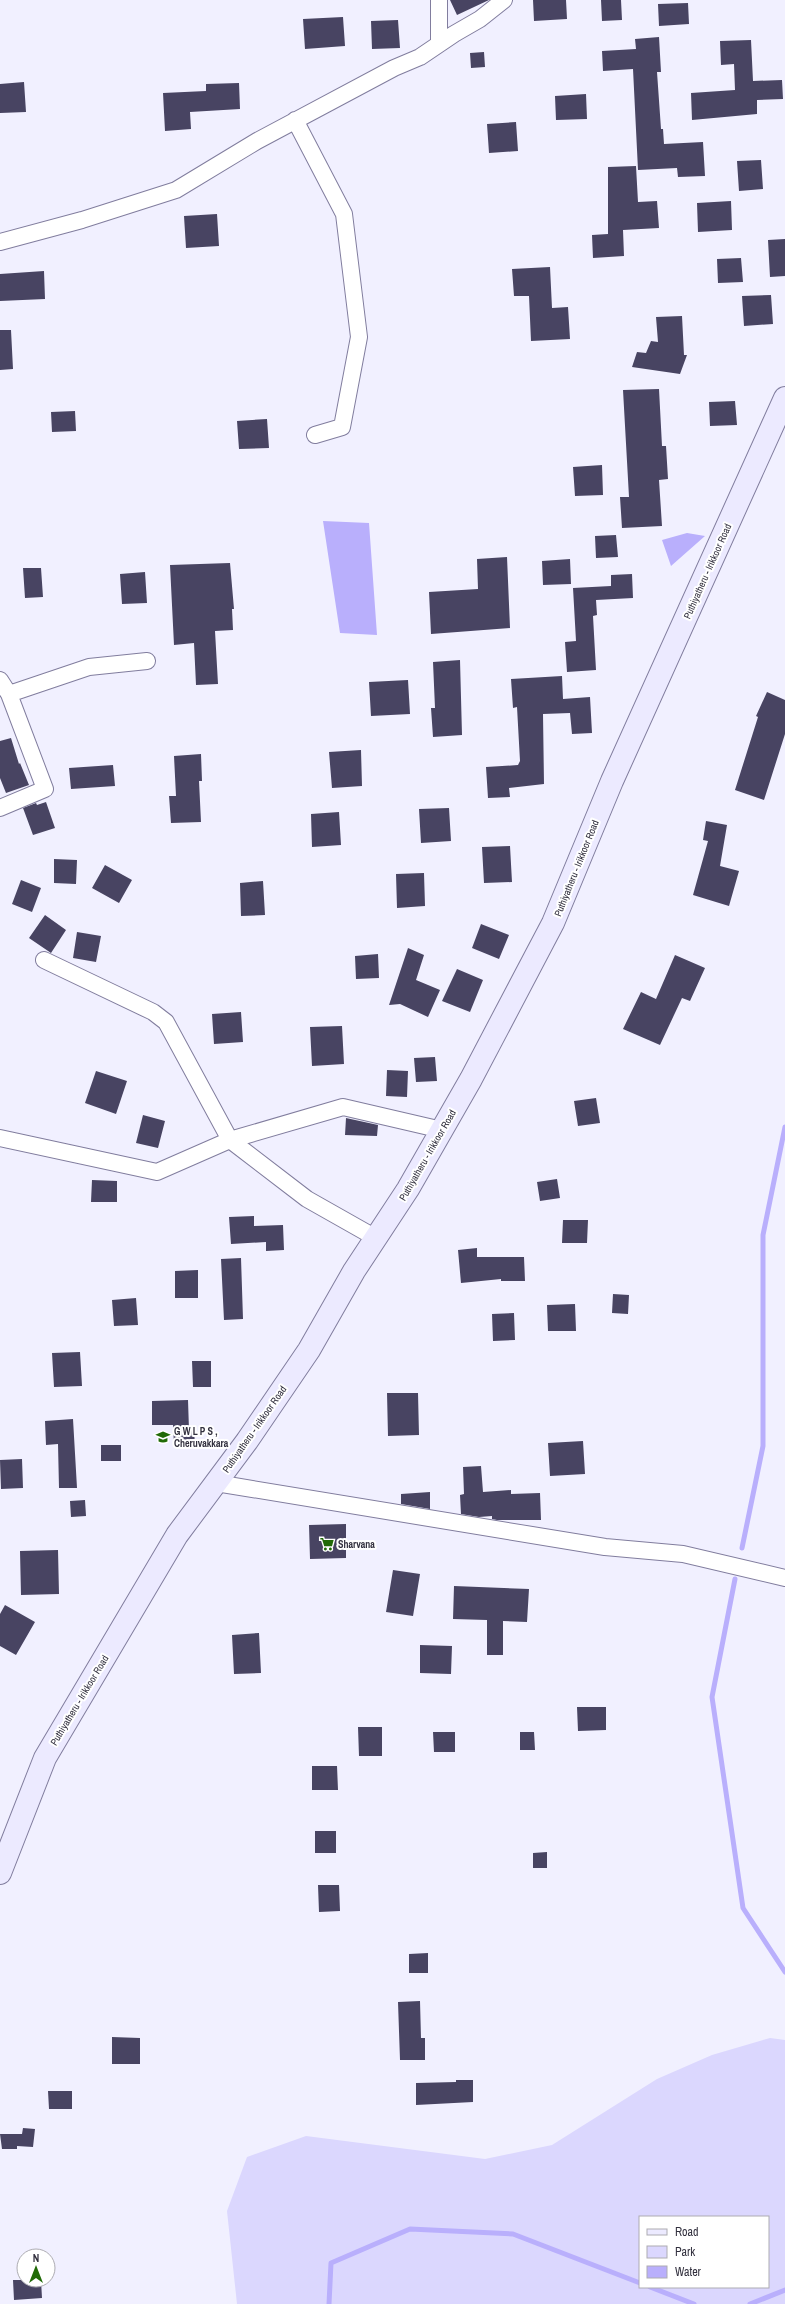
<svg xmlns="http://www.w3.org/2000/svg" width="785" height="2304" font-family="'Archivo Narrow',sans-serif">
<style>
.green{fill:#dbd7fe;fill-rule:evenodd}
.water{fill:#b9affc}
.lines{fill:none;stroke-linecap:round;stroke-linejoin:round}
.stream{stroke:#b9affc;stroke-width:5}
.building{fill:#484462}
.minor-casing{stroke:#817d9e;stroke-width:18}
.secondary-casing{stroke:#817d9e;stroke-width:24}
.minor{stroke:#fff;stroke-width:16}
.secondary{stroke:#eceaff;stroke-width:22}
.labels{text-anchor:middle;stroke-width:4;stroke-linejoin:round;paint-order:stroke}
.street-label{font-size:10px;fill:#32303e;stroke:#fff}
.poi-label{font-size:10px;font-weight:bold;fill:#32303e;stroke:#fff;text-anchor:start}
</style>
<rect width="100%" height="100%" fill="#f1f0ff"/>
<!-- green -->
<path class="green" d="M770 2038 785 2040V2304H237L227 2211 247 2157 306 2136 485 2159 552 2145 657 2079 712 2055ZM640 2217H768V2287H640Z"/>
<!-- water -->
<path class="water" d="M323 521 369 523 377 635 340 633Z
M687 533 705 536 671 566 662 540Z"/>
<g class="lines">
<!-- stream -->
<path class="stream" d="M742 1548 763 1446V1235L785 1127
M735 1579 712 1697 743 1908 785 1972
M650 2287 694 2304
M329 2304 331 2263 410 2229 513 2234 640 2283
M750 2304 785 2290"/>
</g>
<!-- building -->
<path class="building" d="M450 0H489L457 15Z
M533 0H566L567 19 534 21Z
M601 0H621L622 20 602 21Z
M688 3 689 24 659 26 658 4Z
M343 17 345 46 305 49 303 19Z
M398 20 400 48 372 49 371 21Z
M659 37 661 72H657L661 129H663L664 144 703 142 705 176 678 177 677 168 638 170 633 69 603 71 602 51 636 49 635 39Z
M751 40 753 81 782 80 783 99 757 100V114L692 120 691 93 735 90 734 64 721 65 720 41Z
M484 52 485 67 471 68 470 53Z
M24 82 26 112 0 113V84Z
M239 83 240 109 190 112 191 129 165 131 163 93 206 91V84Z
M586 94 587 119 556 120 555 96Z
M516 122 518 151 489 153 487 124Z
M761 160 763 189 739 191 737 161Z
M636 166 638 202 657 201 659 228 623 230 624 256 593 258 592 235 608 234V167Z
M731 201 732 230 698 232 697 203Z
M217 214 219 246 186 248 184 216Z
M785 239V276L770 277 768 240Z
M741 258 743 282 718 283 717 259Z
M550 267 552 308 568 307 570 339 531 341 529 296H514L512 269Z
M44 271 45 299 0 301V274Z
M771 295 773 324 744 326 742 296Z
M682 316 684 355H687L680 374 632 367 637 352 646 353 651 341 658 342 656 317Z
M0 330H11L13 369 0 370Z
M659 389 662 446H666L668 479 659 480 662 526 622 528 620 497H629L623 390Z
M735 401 737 425 710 426 709 402Z
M75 411 76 431 52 432 51 412Z
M267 419 269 448 239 449 237 421Z
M602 465 603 495 575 496 573 467Z
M616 535 618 557 596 558 595 536Z
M507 557 510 628 431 634 429 592 478 589 477 559Z
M570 559 571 584 543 585 542 561Z
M230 563 234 609H232L233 630 215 631 218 684 196 685 194 643 174 645 170 565Z
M23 568H41L43 597 25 598Z
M145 572 147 603 122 604 120 574Z
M632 574 633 598 596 600 597 615 593 616 596 670 567 672 565 642 576 641 573 588 611 586V575Z
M460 660 462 735 433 737 431 708H435L433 662Z
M562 676 563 699 590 697 592 733 572 734 570 713 543 714 544 784 509 788 510 797 488 798 486 767 518 765 520 761 517 707 513 708 511 679Z
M408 680 410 714 371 716 369 682Z
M767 692 785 700V734L764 800 735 790 758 717 756 716Z
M11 738 19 764 20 763 29 785 6 793 0 778V741Z
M361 750 362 786 332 788 329 752Z
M201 754 202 781H199L201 822 171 823 169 796H176L174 756Z
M113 765 115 786 71 789 69 768Z
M46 802 55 828 33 835 23 808 36 803 37 805Z
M449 808 451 841 421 843 419 809Z
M339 812 341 845 312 847 311 814Z
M706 821 727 825 720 866 739 871 729 906 693 895 708 841 703 840Z
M510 846 512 882 484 883 482 847Z
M54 859 77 860 76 884 54 883Z
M105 865 132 880 119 903 92 888Z
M424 873 425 906 397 908 396 874Z
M21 880 41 888 32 912 12 904Z
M263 881 265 915 241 916 240 883Z
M45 915 66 930 51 953 29 938Z
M481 924 509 935 499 959 472 948Z
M77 932 101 936 96 962 73 958Z
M408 948 424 955 416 980 440 990 428 1017 400 1004 389 1005Z
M378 954 379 978 356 979 355 956Z
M675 955 705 968 690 1001 682 998 660 1045 623 1029 641 992 656 999Z
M457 969 483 980 470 1012 442 1001Z
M241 1012 243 1042 214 1044 212 1014Z
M342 1026 344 1064 312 1066 310 1027Z
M435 1057 437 1081 416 1082 414 1058Z
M387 1070 408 1071 407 1097 386 1096Z
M96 1071 127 1081 116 1114 85 1103Z
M596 1098 600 1123 578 1126 574 1101Z
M143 1115 165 1121 158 1148 136 1143Z
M346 1118 378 1125 377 1136 345 1135Z
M557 1179 560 1198 540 1201 537 1182Z
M92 1180 117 1181V1202H91Z
M254 1216V1226L283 1225 284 1250 266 1251V1242L231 1244 229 1217Z
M563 1220H588L587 1243H562Z
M477 1248V1257H524L525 1281H501V1279L461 1283 458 1250Z
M241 1258 243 1319 224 1320 221 1259Z
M198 1270V1298H175V1271Z
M613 1294 629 1295 628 1314 612 1313Z
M136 1298 138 1325 114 1326 112 1300Z
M575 1304 576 1331H548L547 1305Z
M514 1313 515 1340 493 1341 492 1314Z
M80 1352 82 1386 54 1387 52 1353Z
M192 1361H211V1387H193Z
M387 1393H418L419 1435 388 1436Z
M188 1400 189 1430H194L195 1445H174L173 1425H152V1401Z
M73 1419 77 1488H59L58 1444 46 1445 45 1421Z
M583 1441 585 1474 550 1476 548 1443Z
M101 1445H121V1461H101Z
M22 1459 23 1488 1 1489 0 1460Z
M481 1466 483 1492 511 1490V1494L540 1493 541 1520H497L492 1519V1516L479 1517 461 1514 460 1495 464 1494 463 1467Z
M430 1492V1509L401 1504V1494Z
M85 1500 86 1516 71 1517 70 1501Z
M346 1524V1558L310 1559 309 1525Z
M58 1550 59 1594 21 1595 20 1551Z
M393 1570 420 1574 413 1616 386 1612Z
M454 1586 529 1589 527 1622 503 1621V1655H487V1620L453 1619Z
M5 1605 35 1622 16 1655 0 1646V1614Z
M259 1633 261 1673 234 1674 232 1635Z
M420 1645 452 1646 451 1674 420 1673Z
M577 1707H606V1730L578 1731Z
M358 1727H382V1756H359Z
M433 1732H455V1752H434Z
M520 1732H534L535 1750H520Z
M312 1766H337L338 1790H312Z
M315 1831H336V1853H315Z
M547 1852V1868H533V1853Z
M318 1885H339L340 1911 319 1912Z
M428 1953V1973H409V1954Z
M420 2001 421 2038H425V2060H400L398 2002Z
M112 2037 140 2038V2064H112Z
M456 2080H473V2102L416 2105V2083L456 2082Z
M48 2091H72V2109H49Z
M23 2128 35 2129 33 2147 17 2146V2149H2L0 2134H22Z
M13 2280H41L42 2298 14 2300Z"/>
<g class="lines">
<defs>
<path id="minor" d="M439 0V44
M295 120 344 214 359 337 342 427 315 435
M0 242 82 220 176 190 257 141 394 68 420 57 454 34 480 19 504 0
M0 680 9 694 45 789 0 808
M9 694 89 667 147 661
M44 960 153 1012 166 1022 230 1140 307 1199 376 1238
M0 1138 157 1172 230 1140 343 1107 442 1130
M216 1483 605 1547 683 1554 785 1578"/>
<path id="secondary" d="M0 1873 45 1758 177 1535 247 1441 309 1350 354 1271 408 1189 471 1079 553 923 612 781 785 398"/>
</defs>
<!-- minor casing -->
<use href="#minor" class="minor-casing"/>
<!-- secondary casing -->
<use href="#secondary" class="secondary-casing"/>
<!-- minor -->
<use href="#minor" class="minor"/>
<!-- secondary -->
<use href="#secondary" class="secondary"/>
</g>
<!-- icons -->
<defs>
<symbol id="school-bare" viewBox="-9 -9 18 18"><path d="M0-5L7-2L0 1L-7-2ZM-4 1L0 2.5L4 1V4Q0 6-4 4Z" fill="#216a07" stroke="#fff" stroke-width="2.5" paint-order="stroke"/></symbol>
<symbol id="supermarket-bare" viewBox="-9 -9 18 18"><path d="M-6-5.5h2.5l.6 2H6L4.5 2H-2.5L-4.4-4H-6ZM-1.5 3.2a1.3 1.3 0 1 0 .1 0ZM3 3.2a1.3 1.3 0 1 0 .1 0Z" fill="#216a07" stroke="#fff" stroke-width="2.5" paint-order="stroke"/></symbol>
</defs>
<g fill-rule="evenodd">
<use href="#school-bare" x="153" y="1427" width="20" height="20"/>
<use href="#supermarket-bare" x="317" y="1534" width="20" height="20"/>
</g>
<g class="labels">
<!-- street labels -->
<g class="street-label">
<text transform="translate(707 571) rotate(-66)" y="4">Puthiyatheru - Irikkoor Road</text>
<text transform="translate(576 868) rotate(-68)" y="4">Puthiyatheru - Irikkoor Road</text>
<text transform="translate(427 1155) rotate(-60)" y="4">Puthiyatheru - Irikkoor Road</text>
<text transform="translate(254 1429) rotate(-55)" y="4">Puthiyatheru - Irikkoor Road</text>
<text transform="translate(79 1700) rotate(-59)" y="4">Puthiyatheru - Irikkoor Road</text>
</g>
<!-- poi labels -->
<g class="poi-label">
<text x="174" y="1435">G W L P S ,<tspan x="174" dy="12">Cheruvakkara</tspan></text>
<text x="338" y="1548">Sharvana</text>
</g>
</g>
<!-- legend -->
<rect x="639" y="2216" width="130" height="72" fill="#ffffff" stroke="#adacb2"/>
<rect x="647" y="2229" width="20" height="6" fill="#eceaff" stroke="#adacb2"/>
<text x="675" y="2236" font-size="12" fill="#32303e">Road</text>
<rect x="647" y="2246" width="20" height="12" fill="#dbd7fe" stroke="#adacb2"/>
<text x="675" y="2256" font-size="12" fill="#32303e">Park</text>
<rect x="647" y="2266" width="20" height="12" fill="#b9affc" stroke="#adacb2"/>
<text x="675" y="2276" font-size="12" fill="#32303e">Water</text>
<!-- north arrow -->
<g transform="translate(36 2268)"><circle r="19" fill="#ffffff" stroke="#adacb2"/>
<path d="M0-3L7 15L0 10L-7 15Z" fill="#216a07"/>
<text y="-6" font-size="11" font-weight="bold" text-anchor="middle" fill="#32303e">N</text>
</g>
</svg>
